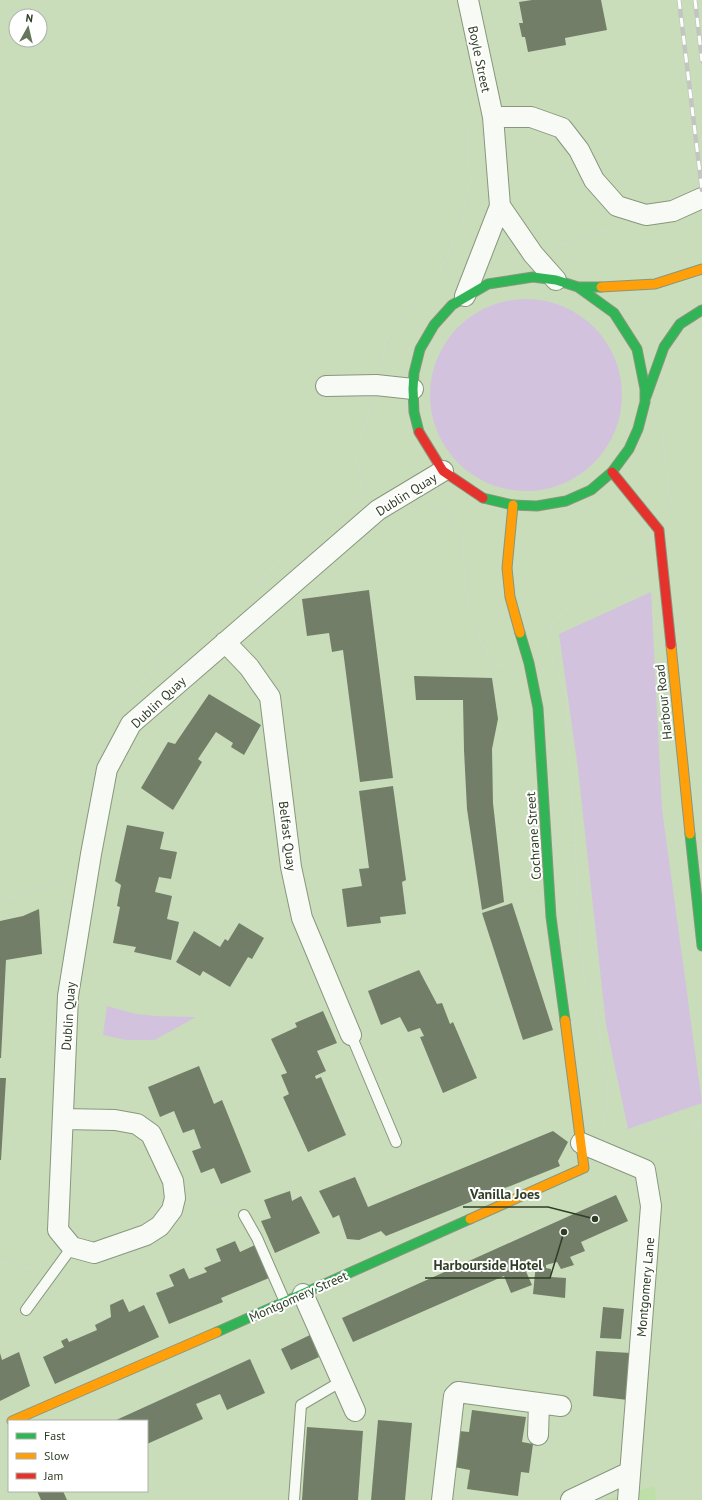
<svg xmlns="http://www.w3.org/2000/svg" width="702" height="1500" font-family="'PT Sans',sans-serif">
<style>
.built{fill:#bfdfa9}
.green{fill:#d3c2dd}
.building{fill:#727e68}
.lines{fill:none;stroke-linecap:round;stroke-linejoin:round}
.lane-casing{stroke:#88977c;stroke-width:12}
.street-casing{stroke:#88977c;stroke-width:22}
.fast-casing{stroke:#88977c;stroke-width:11}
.slow-casing{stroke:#88977c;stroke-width:11}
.jam-casing{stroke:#88977c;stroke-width:11}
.path{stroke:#d3d9cf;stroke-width:2.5;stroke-dasharray:1 3;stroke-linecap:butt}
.lane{stroke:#f7faf5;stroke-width:10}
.street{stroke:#f7faf5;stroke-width:20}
.fast{stroke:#30b455;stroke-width:9}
.slow{stroke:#ff9f0a;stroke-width:9}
.jam{stroke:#e5322d;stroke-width:9}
.rail-casing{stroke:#c1c7be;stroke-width:4.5}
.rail{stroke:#fff;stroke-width:3;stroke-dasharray:9;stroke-linecap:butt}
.labels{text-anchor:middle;stroke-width:4;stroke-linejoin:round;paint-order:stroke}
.street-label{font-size:13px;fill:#2f3e25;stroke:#fff}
.leader{fill:none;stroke:#2f3e25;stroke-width:1.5}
.callout-dot{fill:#2f3e25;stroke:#fff;stroke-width:1.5}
.callout-label{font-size:14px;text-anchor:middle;font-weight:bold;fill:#2f3e25;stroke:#fff;stroke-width:4;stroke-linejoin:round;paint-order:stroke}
</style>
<rect width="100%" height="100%" fill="#c9ddbb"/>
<!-- built -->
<path class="built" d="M655 1486 656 1500H605Z"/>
<!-- green -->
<path class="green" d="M430 395a96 96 0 1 1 192 0a96 96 0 1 1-192 0Z
M651 592 662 809 702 1103 628 1129 606 1025 578 769 559 634Z
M107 1006 136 1014 156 1016 196 1017 155 1040H126L103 1035Z"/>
<!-- building -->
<path class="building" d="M532 0H601L607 30 565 38 566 45 528 52 525 37H522L519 23H523L519 2Z
M369 590 393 778 360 782 343 650 332 652 329 633 307 636 302 599Z
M414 676 492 678 498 719 492 749 493 803 504 902 482 910 467 809 464 750 463 700H416Z
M209 694 261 725 244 755 231 747 233 743 216 732 198 759 202 762 173 810 141 788 168 742 175 744Z
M393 786 406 880 402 882 406 914 380 917 381 923 347 927 342 889 362 886 359 869 369 868 359 791Z
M127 825 164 832 160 849 177 852 171 879 159 877 155 892 172 896 167 919 179 922 171 960 134 952 136 947 113 943 120 907 117 906 121 885 115 881Z
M512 903 553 1030 523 1040 482 913Z
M39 909 42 954 6 960 1 1058H0V921L23 916Z
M239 923 264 938 252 959 248 957 230 987 203 971 200 976 176 962 194 931 220 947 225 939 228 941Z
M419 970 437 1004 442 1003 450 1024 453 1022 477 1078 443 1093 420 1037 424 1036 420 1028 408 1032 400 1017 381 1025 368 991Z
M323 1011 337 1043 317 1051 326 1071 315 1076 316 1079 321 1077 346 1135 308 1152 283 1097 289 1094 281 1075 287 1073 271 1039 297 1027 295 1023Z
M199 1066 214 1104 222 1100 251 1172 221 1184 214 1168 201 1173 192 1151 201 1148 194 1129 183 1133 174 1111 160 1117 148 1087Z
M0 1078H6L1 1160H0Z
M553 1131 568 1142 558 1161 560 1166 386 1236 381 1231 359 1240 347 1239 339 1215 333 1218 319 1191 355 1177 368 1207Z
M290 1191 292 1201 301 1196 320 1233 275 1253 261 1221 271 1218 264 1200Z
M616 1195 628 1221 581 1242 585 1251 570 1257 574 1265 561 1269 557 1262 546 1265V1268L551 1269V1277L566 1278 565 1298 533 1294 536 1263 524 1267 532 1285 511 1293 504 1276 353 1342 342 1318Z
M235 1241 240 1252 255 1245 269 1278 221 1298 223 1302 169 1324 156 1293 174 1286 169 1275 184 1268 189 1279 207 1272 204 1268 221 1261 216 1249Z
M123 1299 129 1312 144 1305 159 1337 55 1384 43 1357 64 1347 61 1341 67 1338 69 1342 97 1330 95 1325 111 1317 110 1305Z
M603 1307 624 1309 621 1339 600 1338Z
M310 1335 319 1357 291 1370 281 1349Z
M596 1351 631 1353 628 1400 593 1396Z
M19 1352 30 1386 0 1401V1353L2 1360Z
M250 1359 265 1393 227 1410 220 1394 196 1404 203 1419 147 1444V1421H114Z
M472 1410 526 1417 522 1442 533 1444 529 1473 521 1472 518 1496 467 1489 470 1470 454 1467 459 1431 469 1432Z
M378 1420 412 1423 405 1500H371Z
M307 1427 363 1431 358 1500H302Z
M37 1491H63L67 1500H41Z"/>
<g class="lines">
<defs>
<path id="lane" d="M351 1035 396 1142
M244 1215 257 1238 285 1302
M26 1310 72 1247
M294 1500 301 1405 342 1381"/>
<path id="street" d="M493 117H531L562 128 579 150 594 180 617 206 646 215 673 211 702 198
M500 206 533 254 556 280
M465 296 500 206 493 117 468 0
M326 386 376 385 413 389
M225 642 249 667 270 697 291 867 302 918 351 1035
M63 1119 115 1120 137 1124 151 1134 173 1181 175 1198 172 1210 160 1226 146 1235 94 1253 72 1247 58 1230 68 996 91 854 107 769 131 724 378 510 443 471
M581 1143 645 1170 651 1206 628 1500
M303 1294 355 1411
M538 1435 539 1403
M442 1500 454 1396 458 1392 561 1406
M571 1500 630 1472"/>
<path id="fast" d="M646 397 664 347 680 324 702 310
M419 432 414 412 413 389 414 373 420 349 434 325 452 305 488 284 533 277 556 280 578 287H601
M483 498 513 505 537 506 566 501 591 490 612 472 629 449 638 429 645 402V389L637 349 614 313 578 287
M520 633 529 663 538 708 551 917 565 1020
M690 834 702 946
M217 1332 470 1219"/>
<path id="slow" d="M601 287 655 284 702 269
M513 505 507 568 510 597 520 633
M671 645 690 834
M470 1219 584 1168 565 1020
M12 1421 217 1332"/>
<path id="jam" d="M419 432 443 471 483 498
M612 472 659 530 671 645"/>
</defs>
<!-- lane casing -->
<use href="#lane" class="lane-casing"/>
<!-- street casing -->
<use href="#street" class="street-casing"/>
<!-- fast casing -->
<use href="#fast" class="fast-casing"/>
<!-- slow casing -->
<use href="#slow" class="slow-casing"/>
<!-- jam casing -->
<use href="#jam" class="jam-casing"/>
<!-- path -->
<path class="path" d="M554 247 612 228
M381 364 386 340 413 303 440 272 462 223 470 180 467 129 472 127
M662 430 671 509
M367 492 362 485 356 457 372 406
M428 507 433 506 449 513 463 539 465 580 470 620 493 663 507 667
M250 590 322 521 362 493
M548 646 550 627 566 610 641 574
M553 659 566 695 582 967 595 1006 608 1094 603 1128
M126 699V697L170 654 180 653
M0 900 65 882
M642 1145 702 1122
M196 1199 211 1200 229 1208
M0 1262 35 1269"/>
<!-- lane -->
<use href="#lane" class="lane"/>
<!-- street -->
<use href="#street" class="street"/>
<!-- fast -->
<use href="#fast" class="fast"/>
<!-- slow -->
<use href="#slow" class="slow"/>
<!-- jam -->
<use href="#jam" class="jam"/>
<defs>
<path id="rail" d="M679 0 702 190
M695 0 702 61"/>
</defs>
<!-- rail casing -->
<use href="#rail" class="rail-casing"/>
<!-- rail -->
<use href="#rail" class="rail"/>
</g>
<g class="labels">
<!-- street labels -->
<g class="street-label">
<text transform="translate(480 59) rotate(78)" y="5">Boyle Street</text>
<text transform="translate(406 494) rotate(-32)" y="5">Dublin Quay</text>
<text transform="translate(158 702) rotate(-43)" y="5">Dublin Quay</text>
<text transform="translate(663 702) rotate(-96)" y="5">Harbour Road</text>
<text transform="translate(288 836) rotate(83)" y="5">Belfast Quay</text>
<text transform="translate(533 836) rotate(-94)" y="5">Cochrane Street</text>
<text transform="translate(68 1016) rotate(-86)" y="5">Dublin Quay</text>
<text transform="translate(645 1287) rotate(-85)" y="5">Montgomery Lane</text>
<text transform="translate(298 1296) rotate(-24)" y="5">Montgomery Street</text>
</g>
</g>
<!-- callouts -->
<path class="leader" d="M595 1219L548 1207H463M564 1232L550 1278H425"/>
<g class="callout-dot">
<circle cx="595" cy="1219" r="4"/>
<circle cx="564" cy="1232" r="4"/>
</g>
<g class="callout-label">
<text x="505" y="1199">Vanilla Joes</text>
<text x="488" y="1270">Harbourside Hotel</text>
</g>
<!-- legend -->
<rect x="8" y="1420" width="140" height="72" fill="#ffffff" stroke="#acb2a8"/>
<rect x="16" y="1433" width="20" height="6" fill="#30b455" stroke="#acb2a8"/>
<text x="44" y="1440" font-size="12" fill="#2f3e25">Fast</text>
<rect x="16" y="1453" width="20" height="6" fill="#ff9f0a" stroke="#acb2a8"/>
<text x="44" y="1460" font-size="12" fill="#2f3e25">Slow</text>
<rect x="16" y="1473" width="20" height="6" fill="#e5322d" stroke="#acb2a8"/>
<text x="44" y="1480" font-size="12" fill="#2f3e25">Jam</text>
<!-- north arrow -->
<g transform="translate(28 28) rotate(8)"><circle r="19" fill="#ffffff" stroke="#acb2a8"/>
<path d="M0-3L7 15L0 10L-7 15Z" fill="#65765a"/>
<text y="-6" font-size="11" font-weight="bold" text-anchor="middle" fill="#2f3e25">N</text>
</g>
</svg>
